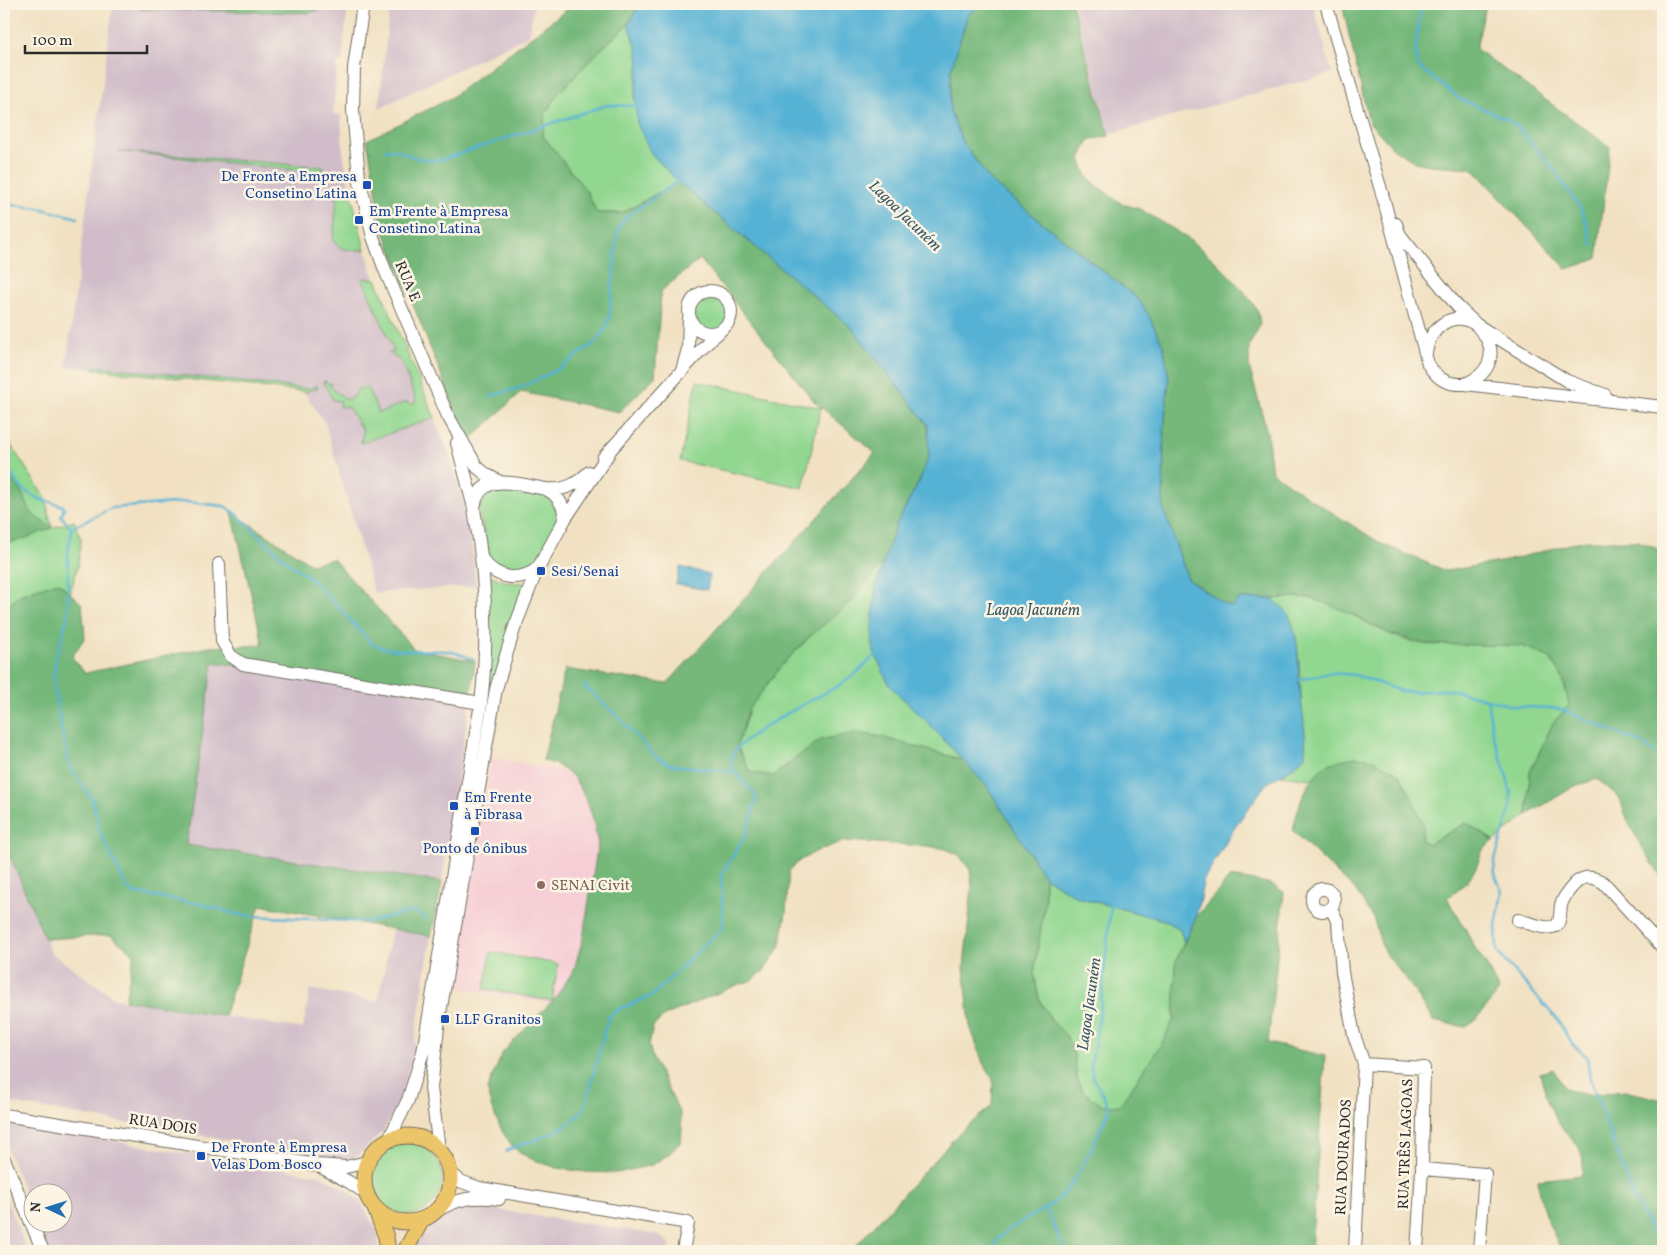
<svg xmlns="http://www.w3.org/2000/svg" width="1667" height="1255" font-family="Vollkorn,serif">
<style>
.built{fill:#f6cfd6}
.industrial{fill:#d1bdc9}
.green{fill:#91d790;stroke:#5e815e}
.forest{fill:#74b87a;stroke:#507252}
.water{fill:#57b2d5;stroke:#416e80}
.lines{fill:none;stroke-linecap:round;stroke-linejoin:round}
.stream{stroke:#57b2d5;stroke-width:2.5}
.minor-casing{stroke:#706b60;stroke-width:14}
.major-casing{stroke:#706b60;stroke-width:17}
.minor{stroke:#fff;stroke-width:12}
.major{stroke:#edc569;stroke-width:15}
.transit-dot{fill:#1a4fb4;stroke:#fcf5e5;stroke-width:2}
.education-dot{fill:#8d6e63;stroke:#fcf5e5;stroke-width:2}
.labels{text-anchor:middle;stroke-width:5;stroke-linejoin:round;paint-order:stroke}
.transit-label{font-size:15px;fill:#164399;stroke:#fcf5e5;text-anchor:start}
.street-label{font-size:15px;fill:#2b2b2b;stroke:#fcf5e5}
.education-label{font-size:15px;fill:#785e54;stroke:#fcf5e5;text-anchor:start}
.water-label{font-size:16px;font-style:italic;fill:#3a5a66;stroke:#fcf5e5}
</style>
<rect width="100%" height="100%" fill="#fcf5e5"/>
<filter id="ink" filterUnits="userSpaceOnUse"><feTurbulence type="fractalNoise" baseFrequency=".02" numOctaves="2"/><feDisplacementMap in="SourceGraphic" scale="10" xChannelSelector="R" yChannelSelector="G"/><feConvolveMatrix kernelMatrix="1 2 1 2 8 2 1 2 1" color-interpolation-filters="sRGB"/></filter>
<filter id="wash" filterUnits="userSpaceOnUse"><feTurbulence type="fractalNoise" baseFrequency=".0096" numOctaves="4" result="noise"/><feDisplacementMap in="SourceGraphic" scale="20" xChannelSelector="R" yChannelSelector="G"/><feGaussianBlur stdDeviation="1.12" result="paint"/><feColorMatrix in="noise" values="0 0 0 0 0 0 0 0 0 0 0 0 0 0 0 0 0 1.4 0 .05"/><feComposite in="paint" operator="in"/></filter>
<g filter="url(#wash)">
<rect width="100%" height="100%" fill="#f1e1c2"/>
<!-- built -->
<path class="built" d="M492 758 629 782 589 1010 452 987Z"/>
<!-- industrial -->
<path class="industrial" d="M113 4H348L342 61 337 64 333 114 341 115 343 151 349 187 357 222 372 271 450 456 462 497 471 542 476 586 374 593 325 423 303 391 66 366Z
M390 4H534L529 35 379 108Z
M1079 4H1313L1332 73 1109 134 1074 5Z
M213 661 470 700 442 882 185 846Z
M4 842 50 952 116 999 303 1029 310 989 378 1002 392 930 431 936 412 1059 398 1103 384 1130 358 1156 344 1160 4 1102Z
M5 1123 319 1175 346 1189 361 1202 377 1231 379 1251H50L38 1223 62 1222V1192H32V1210L4 1141V1124Z
M4 1195 27 1251H4Z
M479 1207 659 1235 670 1244V1251H413L416 1243 429 1229 445 1217 462 1210Z"/>
<!-- green -->
<path class="green" d="M628 25 633 35 639 60 635 97 651 153 678 182 622 213H597L587 192 543 136 545 114 558 94 599 51Z
M118 151 324 167 323 173Z
M341 185H349L365 250C353 250 339 252 333 240L338 188Z
M362 278 376 279 435 418 361 443 363 431 348 407H339L341 401 333 400 323 382 326 381 329 385 331 382 332 389 346 399 354 397 358 389 367 387 379 413 406 402 412 405 416 400 401 361 389 353 394 351Z
M691 312a19 19 0 1 1 38 0a19 19 0 1 1-38 0Z
M95 366 308 389 317 385 318 388 306 392 94 369Z
M697 381 821 408 803 488 680 461Z
M4 429 12 447 45 497 52 528 74 521 81 540 78 565 70 594 58 582 19 595 4 611V543L21 540 32 514 21 491 4 471Z
M499 487C512 489 529 489 542 493 577 506 545 544 534 562L530 566 516 573 495 567 489 558 479 511 482 496Z
M885 560 876 585 872 626 873 649 929 724 963 760 878 736 854 733 796 757 773 776 750 772 737 746 749 709 781 666Z
M491 576 507 582 523 583 525 585 469 821 488 578Z
M1298 597C1344 600 1379 639 1425 644 1464 648 1515 635 1549 657 1561 665 1566 692 1569 705L1553 723 1530 772 1527 815 1494 841 1466 823 1428 844 1421 840 1330 763 1311 779 1281 775 1292 768 1302 712 1299 661 1295 632 1286 611 1272 599Z
M1045 877 1077 897 1164 920 1180 930 1184 942 1176 961 1174 1019 1162 1043 1120 1105 1109 1106 1100 1104 1082 1091 1077 1079 1074 1056 1066 1035 1051 1020 1039 999 1034 973 1045 902Z
M491 952 558 964 552 1001 484 989Z
M371 1179a36 36 0 1 1 72 0a36 36 0 1 1-72 0Z"/>
<!-- forest -->
<path class="forest" d="M126 4H334L310 13 142 9Z
M574 4H640L628 25 599 51 558 94 545 114 543 136 587 192 597 213H622L678 182 851 327 928 425 929 456 920 480 896 525 885 560 852 601 807 639 781 666 749 709 737 746 750 772 773 776 820 740 854 733 878 736 963 760 986 785 1045 877V902L1034 973 1039 999 1051 1020 1066 1035 1074 1056 1077 1079 1082 1091 1100 1104 1109 1106 1120 1105 1162 1043 1174 1019 1176 961 1196 917 1230 877 1268 883 1284 892 1268 1043 1325 1056 1311 1251H851L960 1132 992 1106 993 1079 983 1063 970 1026 964 967 972 887 970 870 959 855 946 849 927 846 845 841 817 851 799 861 789 871 786 913 780 947 763 972 750 981 737 985 664 1016 653 1027 649 1045 653 1059 680 1113 682 1129 681 1142 669 1154 652 1165 617 1173 586 1172 557 1168 529 1158 514 1148 503 1133 492 1109 487 1089 503 1052 556 997 574 970 583 938 598 844 592 815 585 797 573 776 557 765 543 760 565 669 667 684 875 453 814 401 700 259 661 291 655 377 619 412 521 392 468 442 383 229 367 140 449 99Z
M980 4H1072L1109 136 1089 140 1080 159 1088 178 1101 189 1122 204 1140 209 1188 238 1215 261 1243 290 1258 311 1260 325 1249 346V366L1267 432 1272 472 1309 498 1382 544 1446 571 1506 561 1581 541H1637L1663 551V879L1646 854 1629 824 1619 797 1597 779 1575 786 1527 815 1530 772 1553 723 1569 705 1564 680 1550 658 1523 646 1424 644 1388 633 1352 614 1311 598 1298 597 1272 599H1239L1233 607 1224 604 1188 579 1163 508 1164 428 1169 380 1164 347 1148 314 1138 299 990 181 962 141 950 111 951 70 968 14 978 8Z
M1342 4H1486L1476 49 1610 147 1597 259 1567 269 1472 168 1430 165 1415 162 1394 149 1369 122Z
M4 471 21 491 32 514 52 528 21 540 4 543Z
M232 512 311 564 333 559 414 649 475 661 470 700 213 662 186 845 442 882 431 936 260 905 224 1016 125 1000 134 954 110 935 45 939 4 842V611L19 595 58 582 82 604 85 637 72 657 85 673 209 647 263 645Z
M1354 757 1368 758 1397 772 1407 787 1424 826 1421 840 1428 844 1466 823 1494 841 1483 849 1476 868 1467 882 1447 898 1465 928 1475 948 1487 966 1499 991 1474 1022 1466 1027 1433 1021 1414 990 1383 950 1374 920 1357 892 1293 831C1297 808 1308 773 1331 763 1338 760 1347 759 1354 757Z
M1553 1069 1563 1086 1568 1090 1587 1095 1625 1091 1663 1100V1251H1562C1549 1225 1541 1210 1538 1180L1582 1175C1586 1143 1572 1143 1557 1121 1549 1106 1544 1089 1540 1073Z"/>
<!-- water -->
<path class="water" d="M640 4H980L978 8 968 14 951 70 950 111 962 141 990 181 1138 299 1148 314 1164 347 1169 380 1164 428 1163 508 1188 579 1224 604 1233 607 1238 599H1272C1277 603 1283 607 1287 612 1301 635 1297 665 1300 691 1302 713 1307 734 1305 756L1292 768 1266 784 1237 824 1204 879 1196 917 1184 942 1180 930 1164 920 1077 897 1045 877 986 785 929 724 889 685 873 649 872 626 876 585 896 525 920 480 929 456 928 425 851 327 678 182 651 153 637 123 635 97 639 60 633 35 628 25Z
M680 567 710 574 707 590 676 584Z"/>
<g class="lines">
<!-- stream -->
<path class="stream" d="M1421 4C1420 20 1411 54 1419 67L1460 99 1505 118 1516 125 1556 172 1562 183 1578 204 1583 213 1593 245
M385 150C396 147 406 155 417 158 425 160 433 161 441 160L607 105 637 106
M4 204 38 208 78 218
M491 396 522 387 560 368 597 341 605 329 609 319 618 229 626 217 679 180
M4 461C13 478 21 492 39 499 47 501 55 503 63 506L64 509 61 516 71 528 72 532 68 549V614L56 658 54 671V684L61 727 67 757 71 769 92 799 101 835 127 888 133 893 201 904 236 914 252 916 368 922 409 912 417 913 426 919
M71 528 112 508 187 502 224 506 235 513 284 559 316 583 371 643C390 654 424 649 446 651 456 652 465 656 473 659
M1296 680 1331 673 1355 675 1401 691 1415 692 1440 690H1453L1512 706 1561 709 1641 743 1663 759
M583 685 615 714 657 758 672 765 734 772
M1487 699 1493 735 1506 773 1511 794 1510 810 1494 863 1495 874 1502 892 1496 926 1497 952 1557 1019 1572 1044 1587 1057 1590 1079 1635 1200 1661 1251
M506 1152C513 1146 523 1144 532 1141 552 1134 575 1124 586 1104L608 1018 617 1010 653 995 722 928 723 920 721 875 747 833 756 799 755 794C748 785 730 772 731 760 732 737 825 695 846 681 858 673 868 662 878 652
M1045 1208 1066 1251
M992 1251 998 1238 1002 1235C1018 1221 1038 1214 1055 1202 1080 1182 1094 1141 1108 1113L1109 1106 1093 1078 1091 1066 1101 1005 1111 904"/>
</g>
</g>
<g filter="url(#ink)">
<g class="lines">
<defs>
<path id="minor" d="M363 4 354 68 353 110 359 178 373 237 385 270 448 416 477 467 487 475 500 482
M1326 4 1383 197 1428 364C1437 379 1447 385 1465 384L1663 407
M1396 224 1400 235 1458 307 1477 325 1567 381 1605 395
M689 312a21 21 0 1 1 42 0a21 21 0 1 1-42 0Z
M1426 353C1429 329 1451 309 1475 324 1478 326 1480 330 1483 333 1499 355 1488 375 1465 384
M683 367 688 349 689 318
M457 443 474 508
M603 458 708 342 720 331
M546 489C564 491 576 485 589 472
M482 559C496 579 519 583 538 568
M219 564 222 641 231 656 243 664 481 703
M1312 900a11 11 0 1 1 22 0a11 11 0 1 1-22 0Z
M1331 908 1338 923 1342 972 1354 1035 1364 1064 1355 1251
M1518 920C1528 922 1548 932 1557 925 1561 920 1560 911 1561 905 1563 899 1566 894 1571 888 1581 876 1590 874 1604 883L1663 948
M1364 1064 1424 1068 1422 1169 1417 1251
M4 1115 317 1165 346 1167 367 1162
M389 1139 408 1100 423 1052 481 703C489 637 486 574 474 509 478 469 520 485 546 489 558 495 564 505 565 519
M439 1149 431 1088 439 1019 496 689 514 629 536 572 565 519 609 453
M4 1159 43 1251
M321 1167 349 1182 367 1194
M1422 1169 1485 1174 1479 1251
M450 1172 460 1181 479 1188 688 1223 683 1251
M435 1212C457 1198 474 1196 499 1199"/>
<path id="major" d="M364 1179a43 43 0 1 1 86 0a43 43 0 1 1-86 0Z
M375 1208 386 1237 388 1251
M405 1251 422 1220"/>
</defs>
<!-- minor casing -->
<use href="#minor" class="minor-casing"/>
<!-- major casing -->
<use href="#major" class="major-casing"/>
<!-- minor -->
<use href="#minor" class="minor"/>
<!-- major -->
<use href="#major" class="major"/>
</g>
</g>
<!-- markers -->
<g class="transit-dot">
<rect x="362" y="180" width="10" height="10" rx="2.5"/>
<rect x="354" y="215" width="10" height="10" rx="2.5"/>
<rect x="536" y="566" width="10" height="10" rx="2.5"/>
<rect x="449" y="801" width="10" height="10" rx="2.5"/>
<rect x="470" y="826" width="10" height="10" rx="2.5"/>
<rect x="440" y="1014" width="10" height="10" rx="2.5"/>
<rect x="196" y="1151" width="10" height="10" rx="2.5"/>
</g>
<circle class="education-dot" cx="541" cy="885" r="5"/>
<g class="labels">
<!-- transit labels -->
<g class="transit-label">
<text x="357" y="181" text-anchor="end">De Fronte a Empresa<tspan x="357" dy="17">Consetino Latina</tspan></text>
<text x="369" y="216">Em Frente à Empresa<tspan x="369" dy="17">Consetino Latina</tspan></text>
<text x="551" y="576">Sesi/Senai</text>
<text x="464" y="802">Em Frente<tspan x="464" dy="17">à Fibrasa</tspan></text>
<text x="475" y="853" text-anchor="middle">Ponto de ônibus</text>
<text x="455" y="1024">LLF Granitos</text>
<text x="211" y="1152">De Fronte à Empresa<tspan x="211" dy="17">Velas Dom Bosco</tspan></text>
</g>
<!-- street labels -->
<g class="street-label">
<text transform="translate(408 281) rotate(67)" y="5">RUA E</text>
<text transform="translate(163 1124) rotate(9)" y="5">RUA DOIS</text>
<text transform="translate(1405 1144) rotate(-88)" y="5">RUA TRÊS LAGOAS</text>
<text transform="translate(1343 1157) rotate(-87)" y="5">RUA DOURADOS</text>
</g>
<!-- education labels -->
<g class="education-label">
<text x="551" y="890">SENAI Civit</text>
</g>
<!-- water labels -->
<g class="water-label">
<text transform="translate(906 215) rotate(44)" y="6">Lagoa Jacuném</text>
<text x="1033" y="615">Lagoa Jacuném</text>
<text transform="translate(1088 1004) rotate(-82)" y="6">Lagoa Jacuném</text>
</g>
</g>
<!-- margin -->
<rect width="1667" height="1255" fill="none" stroke="#fcf5e5" stroke-width="20"/>
<!-- north arrow -->
<g transform="translate(48 1208) rotate(274)"><circle r="24" fill="#fcf5e5" stroke="#a8a49b"/>
<path d="M0-4L9 19L0 12L-9 19Z" fill="#1f6fb2"/>
<text y="-8" font-size="14" font-weight="bold" text-anchor="middle" fill="#2b2b2b">N</text>
</g>
<!-- scale -->
<path d="M25 45v8h122v-8" fill="none" stroke="#2b2b2b" stroke-width="2.5"/>
<text x="32" y="45" font-size="15" fill="#2b2b2b" stroke="#fcf5e5" stroke-width="4" paint-order="stroke">100 m</text>
</svg>
